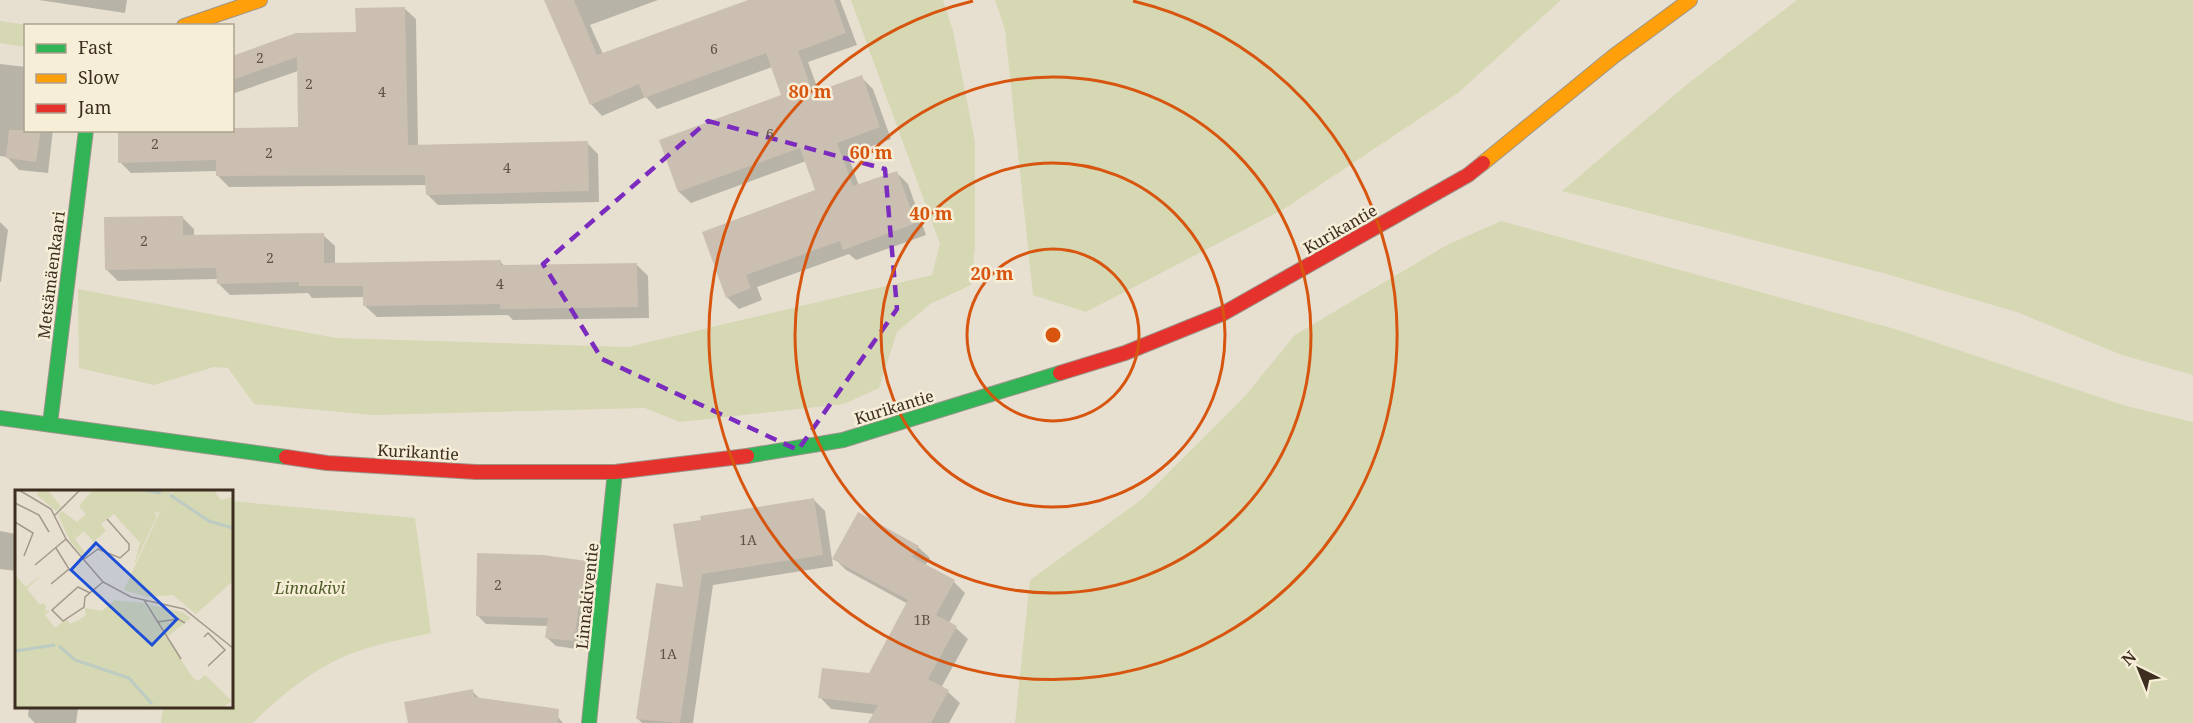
<svg xmlns="http://www.w3.org/2000/svg" width="2193" height="723" font-family="'Noto Serif',serif">
<style>
.green{fill:#d6d7b3}
.shadow{fill:#0003}
.building{fill:#cbbfb2}
.lines{fill:none;stroke-linecap:round;stroke-linejoin:round}
.fast-casing{stroke:#9c958a;stroke-width:16}
.slow-casing{stroke:#9c958a;stroke-width:16}
.jam-casing{stroke:#9c958a;stroke-width:16}
.fast{stroke:#30b455;stroke-width:14}
.slow{stroke:#ff9f0a;stroke-width:14}
.jam{stroke:#e5322d;stroke-width:14}
.marked{fill:none;stroke:#7b2cbf;stroke-width:4.5;stroke-dasharray:12 8;stroke-linejoin:round}
.ring{fill:none;stroke:#d7550e;stroke-width:3}
.labels{text-anchor:middle;stroke-width:5;stroke-linejoin:round;paint-order:stroke}
.number-label{font-size:14px;fill:#605244}
.street-label{font-size:16px;fill:#3d2e20;stroke:#f7eed8}
.park-label{font-size:16px;font-style:italic;fill:#4d5a26;stroke:#f7eed8}
.inset-river{fill:none;stroke:#bcccc2;stroke-width:3}
.inset-road{fill:none;stroke:#a3998a;stroke-width:1.5}
.view{fill:#1d4ed8;fill-opacity:0.15;stroke:#1d4ed8;stroke-width:3}
.inset-edge{fill:none;stroke:#3d2e20;stroke-width:3}
.centre{fill:#d7550e;stroke:#f7eed8;stroke-width:3}
.ring-label{font-size:18px;text-anchor:middle;font-weight:bold;fill:#d7550e;stroke:#f7eed8;stroke-width:5;stroke-linejoin:round;paint-order:stroke}
</style>
<rect width="100%" height="100%" fill="#e7e0d1"/>
<!-- green -->
<path class="green" d="M851 0H943L953 31 975 142V247L971 285 930 304 897 332 879 388 844 404 680 422 645 408 372 415 254 404 228 368 214 367 154 385 79 368 78 289 336 338 628 347 932 275 940 244Z
M995 0H1561L1458 93 1284 209 1086 312 1033 295 1005 30Z
M1797 0H2193V375L2122 355 2017 312 1883 273 1562 191 1685 86Z
M0 21 28 25 26 26 25 47 0 43Z
M1501 221 1895 329 2126 406 2193 422V723H1015L1030 580 1141 500 1245 396 1295 335 1447 245Z
M231 501 415 518 431 633C404 639 376 644 350 654 313 669 281 695 253 723H161L163 707 231 706Z"/>
<!-- shadow -->
<path class="shadow" d="M39 0H127L125 13Z
M550 0H658L590 25 603 54 752 0H840L857 45 808 62 819 92 861 77 873 89 891 139 848 155 859 186 896 172 908 184 926 235 856 260 849 254 757 287 762 300 739 309 727 297 817 191 806 161 691 203 679 192 661 141 783 96 772 67 657 109 646 97 602 116 591 104Z
M405 9 416 19 418 147 587 143 598 154 599 202 438 205 427 194V185L229 187 218 176V171L131 173 120 162 232 130 300 128 298 71 232 94V57L357 34Z
M0 64 26 67V130H53L48 173 19 170 7 157 0 156Z
M182 217 194 229V237L323 235 335 246V264L500 261 505 267 636 264 648 276 649 318 513 320 508 315 377 317 365 306V297L312 298 308 293 230 295 218 283V279L118 281 106 269Z
M0 222 8 230 1 282H0Z
M813 499 825 511 833 566 713 585 693 723H642L638 719 684 589 675 526Z
M0 531 16 534V571L0 569Z
M918 547 930 558 925 566 954 582 965 593 949 623 956 628 968 639 941 688 948 692 960 703 949 723H870L874 714 831 709 820 697 869 675 908 604 846 570 834 558Z
M587 563 596 572 583 650 556 646 546 637 548 626 486 624 477 615Z
M472 691 481 700 552 710 563 723H409Z
M29 706H82L78 709 76 723H35L28 716Z"/>
<!-- building -->
<path class="building" d="M544 0H574L597 55 748 0H834L846 33 798 51 813 93 862 75 880 127 837 143 853 186 897 171 916 223 843 250 840 241 746 275 751 288 726 298 702 232 815 190 800 148 678 192 659 140 781 95 766 53 644 98 639 84 590 105Z
M405 7 408 145 588 141 589 191 426 195 425 175 216 176V160L118 163V130H232V128L298 127 297 57 232 80V56L296 33 356 32 355 8Z
M9 130H41L36 162 6 158Z
M183 216V235L324 233V263L501 260V265L637 263 638 307 500 309V304L363 306V286H299V282L217 284 216 268 105 270 104 217Z
M814 498 823 555 702 574 680 723 636 719 656 583 683 587 673 524 701 520 700 516Z
M858 512 919 546 912 557 955 580 936 615 957 626 928 679 949 690 931 723H868L878 705 818 698 822 668 869 673 908 600 832 559Z
M477 553 543 555 587 561 584 592 581 591 574 641 545 638 548 618 476 616Z
M473 689 474 697 559 709 558 723H408L404 702Z"/>
<g class="lines">
<defs>
<path id="fast" d="M0 418 286 457
M50 424 86 130
M747 456 843 440 1060 373
M589 723 615 472"/>
<path id="slow" d="M184 26 260 0
M1483 163 1614 56 1690 0"/>
<path id="jam" d="M1060 373 1125 353 1224 313 1468 175 1483 163
M286 457 327 463 476 472H615L747 456"/>
</defs>
<!-- fast casing -->
<use href="#fast" class="fast-casing"/>
<!-- slow casing -->
<use href="#slow" class="slow-casing"/>
<!-- jam casing -->
<use href="#jam" class="jam-casing"/>
<!-- fast -->
<use href="#fast" class="fast"/>
<!-- slow -->
<use href="#slow" class="slow"/>
<!-- jam -->
<use href="#jam" class="jam"/>
</g>
<!-- marked area -->
<path class="marked" d="M708 121 885 169 897 309 798 450 602 359 543 264Z"/>
<!-- distance rings -->
<g class="ring">
<circle cx="1053" cy="335" r="86"/>
<circle cx="1053" cy="335" r="172"/>
<circle cx="1053" cy="335" r="258"/>
<path d="M1133 1A344 344 0 1 1 973 1"/>
</g>
<g class="labels">
<!-- number labels -->
<g class="number-label">
<text x="714" y="54">6</text>
<text x="260" y="63">2</text>
<text x="309" y="89">2</text>
<text x="382" y="97">4</text>
<text x="770" y="139">6</text>
<text x="155" y="149">2</text>
<text x="269" y="158">2</text>
<text x="507" y="173">4</text>
<text x="144" y="246">2</text>
<text x="270" y="263">2</text>
<text x="500" y="289">4</text>
<text x="748" y="545">1A</text>
<text x="498" y="590">2</text>
<text x="922" y="625">1B</text>
<text x="668" y="659">1A</text>
</g>
<!-- street labels -->
<g class="street-label">
<text transform="translate(1340 229) rotate(-30)" y="6">Kurikantie</text>
<text transform="translate(51 275) rotate(-83)" y="6">Metsämäenkaari</text>
<text transform="translate(894 407) rotate(-17)" y="6">Kurikantie</text>
<text transform="translate(418 452) rotate(3)" y="6">Kurikantie</text>
<text transform="translate(587 596) rotate(-84)" y="6">Linnakiventie</text>
</g>
<!-- park labels -->
<g class="park-label">
<text x="310" y="594">Linnakivi</text>
</g>
</g>
<!-- overview -->
<g transform="translate(15 490)">
<rect width="218" height="218" fill="#e7e0d1"/>
<path d="M24 0H33L46 17 41 21 22 5ZM78 0H157L144 23 139 22 142 26 119 75 125 53 99 24 86 34 91 41 79 51 83 57 69 41 60 49 71 64 68 66 55 51 43 25 47 21 62 32 71 24 64 16ZM159 0H199L206 10 217 7V92L181 124 158 105 132 107 109 100 149 13ZM27 84 12 99 25 115 28 113 31 117 30 121 35 120 30 125 40 138 51 129 55 134 64 130 67 133 65 129 71 125 69 118 87 121 99 110 129 113 178 188 183 191 190 185 217 211 207 218 0 217V85L11 97ZM132 114 167 122 176 128 152 147Z" fill="#d6d7b3"/>
<path class="inset-river" d="M127 0 146 3M155 5 194 31 218 38M44 156 60 170 114 188 137 214M0 161 40 155"/>
<path class="inset-road" d="M4 0 36 19 51 49 88 92 116 107 169 119 218 158M0 13 24 25 34 42M40 25 65 0M0 32 18 43 9 66M68 70 83 59 105 68 114 60V54L92 29M20 75 51 49M36 94 54 79 41 58M75 103 63 97 37 120 48 131 69 117 70 107 88 92M129 110 166 169M142 132 163 129 170 133M189 147 193 143 210 160 193 176"/>
<path class="view" d="M81 53 162 129 137 155 56 80Z"/>
<rect width="218" height="218" class="inset-edge"/>
</g>
<circle cx="1053" cy="335" r="9" class="centre"/>
<g class="ring-label">
<text x="810" y="98">80 m</text>
<text x="871" y="159">60 m</text>
<text x="931" y="220">40 m</text>
<text x="992" y="280">20 m</text>
</g>
<!-- legend -->
<rect x="24" y="24" width="210" height="108" fill="#f7eed8" stroke="#ada18e" stroke-width="1.5"/>
<rect x="36" y="44" width="30" height="9" fill="#30b455" stroke="#ada18e" stroke-width="1.5"/>
<text x="78" y="54" font-size="18" fill="#3d2e20">Fast</text>
<rect x="36" y="74" width="30" height="9" fill="#ff9f0a" stroke="#ada18e" stroke-width="1.5"/>
<text x="78" y="84" font-size="18" fill="#3d2e20">Slow</text>
<rect x="36" y="104" width="30" height="9" fill="#e5322d" stroke="#ada18e" stroke-width="1.5"/>
<text x="78" y="114" font-size="18" fill="#3d2e20">Jam</text>
<!-- north arrow -->
<g transform="translate(2139 669) rotate(317)" stroke="#f7eed8" stroke-width="4.5" paint-order="stroke">
<path d="M0-4.5L10 22L0 15L-10 22Z" fill="#3d2e20"/>
<text y="-9" font-size="16" font-weight="bold" text-anchor="middle" fill="#3d2e20">N</text>
</g>
</svg>
